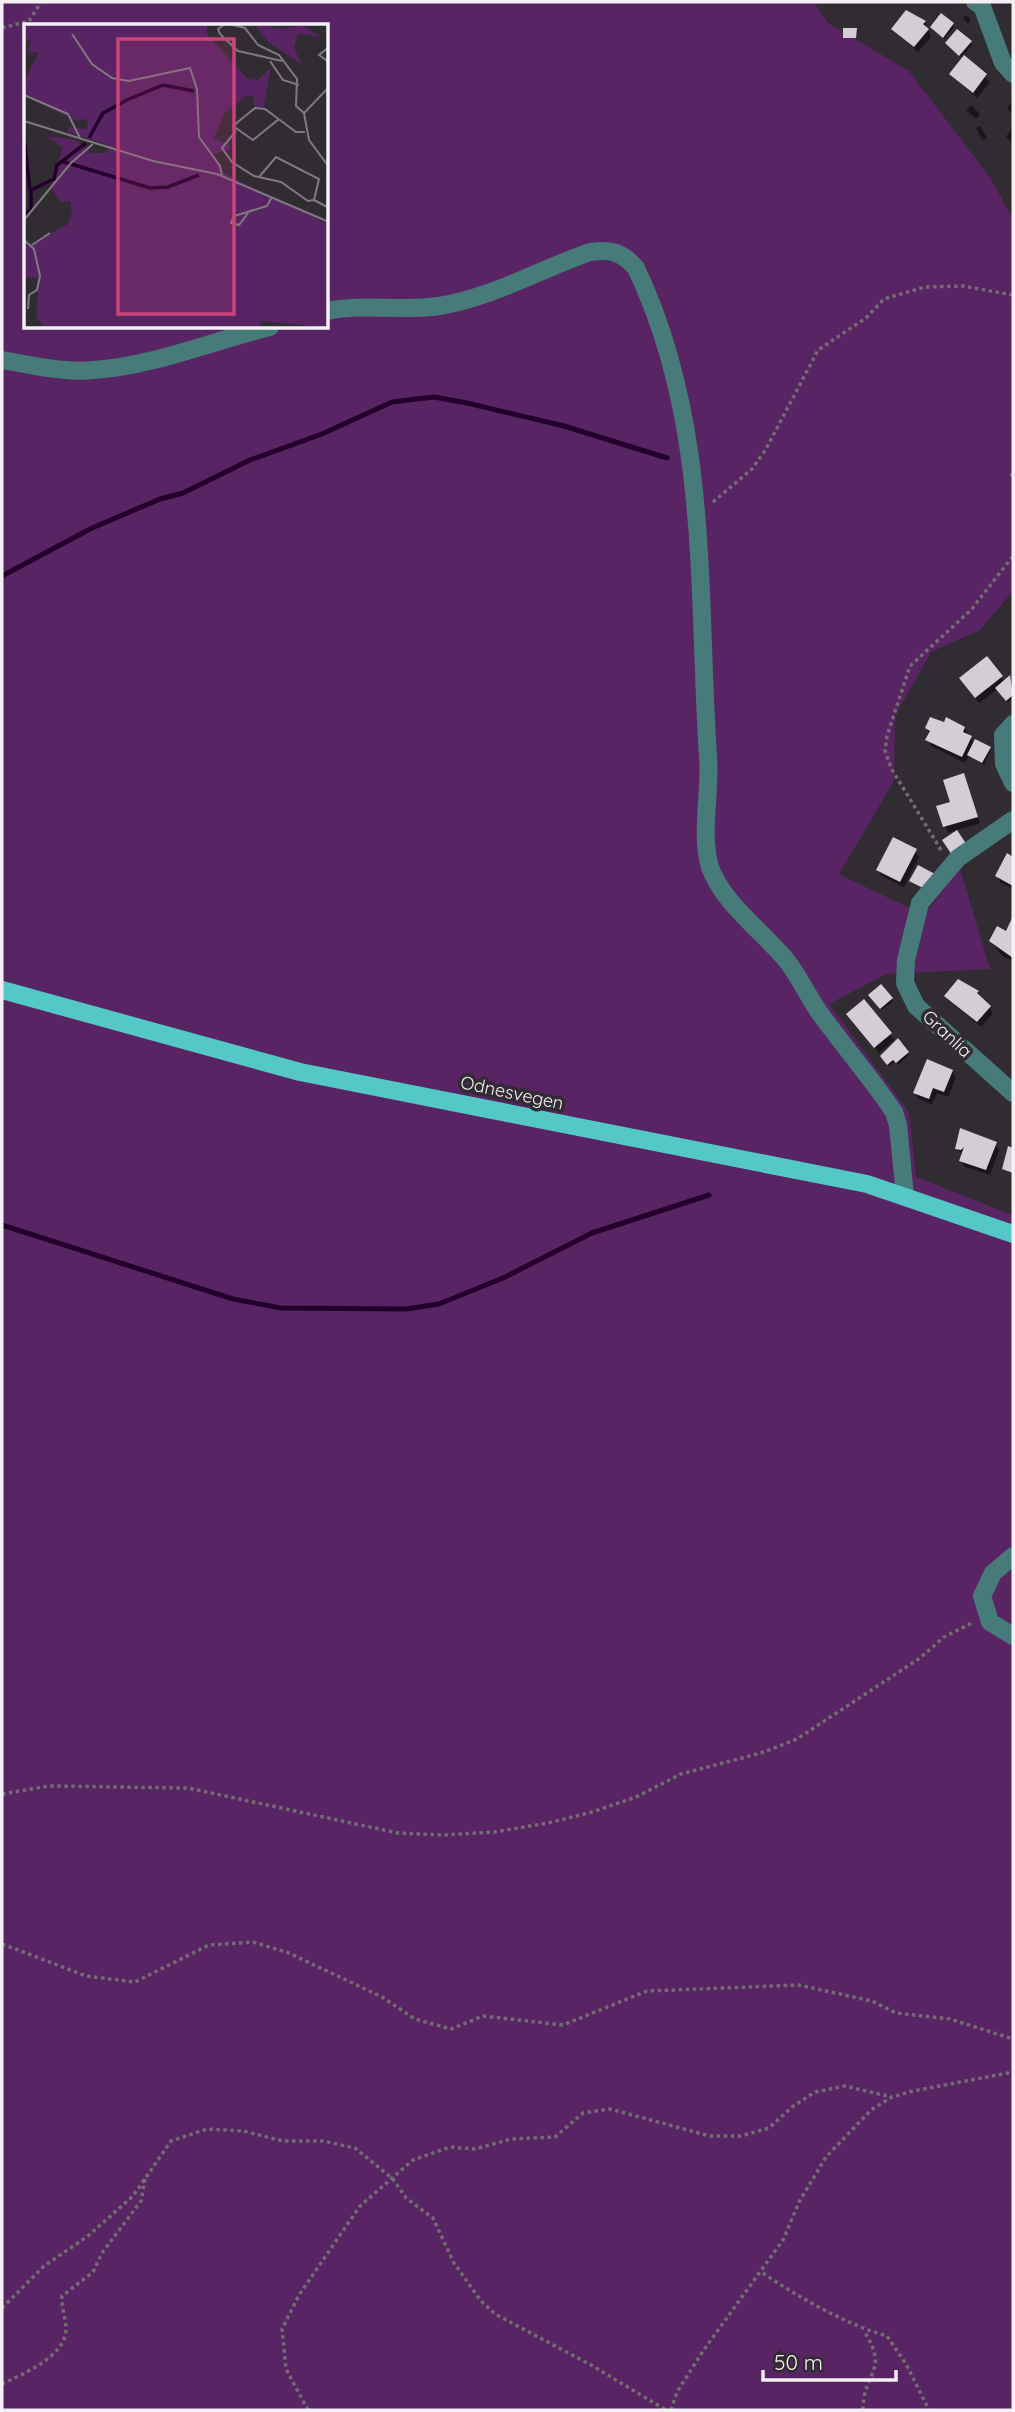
<svg xmlns="http://www.w3.org/2000/svg" width="1015" height="2412" font-family="Quicksand,sans-serif">
<style>
.green{fill:#592463;fill-rule:evenodd}
.shadow{fill:#0007}
.lines{fill:none;stroke-linecap:round;stroke-linejoin:round}
.stream{stroke:#23002b;stroke-width:5}
.building{fill:#d4cdd6}
.path{stroke:#736d73;stroke-width:3.5;stroke-dasharray:3.5 3.5;stroke-linecap:butt}
.minor{stroke:#477b7a;stroke-width:18}
.major{stroke:#53c8c7;stroke-width:18}
.labels{text-anchor:middle;stroke-width:7;stroke-linejoin:round;paint-order:stroke}
.street-label{font-size:18px;fill:#f4f0f4;stroke:#312b32}
.inset-river{fill:none;stroke:#23002b;stroke-width:3.5}
.inset-road{fill:none;stroke:#7f7a80;stroke-width:2}
.view{fill:#cc437a;fill-opacity:0.15;stroke:#cc437a;stroke-width:3.5}
.inset-edge{fill:none;stroke:#f4f0f4;stroke-width:3.5}
</style>
<rect width="100%" height="100%" fill="#312b32"/>
<!-- green -->
<path class="green" d="M2 2H814L828 23 909 71 991 179 1013 219V591L980 630 931 652 895 716 894 781 839 874 924 915 960 869 990 969 887 974 829 1004 909 1112 916 1177 1013 1215V2410H2ZM26 26H327V327H26Z"/>
<!-- shadow -->
<path class="shadow" d="M966 15 971 20 968 24 963 18Z
M925 22 931 37 918 52 893 29Z
M952 24 954 27 944 39 932 27Z
M970 42 972 45 962 56 990 82 977 98 951 74 964 59 948 46Z
M1013 99V115L1007 109Z
M971 105 980 114 976 119 966 110Z
M980 126 987 138 982 140 976 128Z
M1013 126V145L1006 137Z
M1001 677 1004 682 1010 678 1013 682V698L1008 702 998 689 979 703 965 685Z
M927 728H964L974 744 991 750 984 765 969 755 965 763 931 746Z
M963 775 980 823 948 833 938 807 952 803Z
M915 851 919 857 904 887 882 876 878 870Z
M1007 855 1013 858V889L1000 882 997 876Z
M1013 920V961L1002 956 991 941 1007 933Z
M977 992 993 1013 981 1027 946 997Z
M872 998 891 999 893 1001 882 1010Z
M863 1001 894 1040 879 1053 848 1014Z
M908 1053 909 1055 898 1065 895 1061 889 1066 883 1059Z
M952 1071 956 1078 948 1097 937 1093 932 1105 919 1099 915 1093Z
M961 1131 995 1144 999 1150 990 1175 965 1167 961 1161 963 1155 956 1148Z"/>
<g class="lines">
<!-- stream -->
<path class="stream" d="M2 576 92 528 160 499 183 493 250 460 322 434 392 402 434 397 467 403 564 426 667 458
M2 1225 233 1299 281 1308 406 1309 439 1304 503 1278 592 1233 709 1195"/>
</g>
<!-- building -->
<path class="building" d="M906 10 926 21 923 24 929 29 914 47 891 29Z
M941 13 954 23 943 38 930 27Z
M843 28H857L856 38H843Z
M957 29 972 41 959 56 945 43Z
M964 55 987 74 973 93 949 74Z
M987 656 1003 676 975 698 959 678Z
M1010 675 1013 695 1006 701 995 688Z
M930 717 944 722 946 717 965 727 963 732 972 736 962 757 925 740 930 731 925 728Z
M975 739 991 747 982 763 967 755Z
M964 773 978 817 943 827 936 806 950 802 943 780Z
M957 830 967 845 952 855 942 840Z
M893 837 917 849 900 882 876 870Z
M1007 853 1013 857V886L995 876Z
M918 865 935 874 927 890 909 881Z
M1013 916V958L989 941 997 926 1006 931Z
M958 979 979 991 977 993 991 1006 977 1022 944 996Z
M881 984 893 998 880 1009 868 995Z
M864 999 892 1033 874 1048 846 1014Z
M898 1038 909 1052 896 1063 893 1060 887 1065 880 1056Z
M927 1059 953 1070 944 1092 933 1088 929 1099 913 1093Z
M960 1128 997 1142 986 1170 959 1161 964 1147 961 1150 955 1149Z
M1008 1146 1013 1148V1173L1002 1169Z"/>
<g class="lines">
<!-- path -->
<path class="path" d="M2 28 29 21 41 2
M1010 475H1013
M713 502 752 469 766 449 818 350 866 318 884 299 925 287 963 286 1013 295
M941 850 891 768 885 751 887 736 910 666 971 610 1013 556
M2 1794 49 1786 188 1788 398 1833 443 1835 494 1832 548 1823 592 1812 636 1797 681 1774 761 1753 797 1739 920 1658 944 1637 972 1623
M2 1944 86 1976 135 1982 209 1945 253 1942 289 1953 382 1997 415 2019 451 2029 483 2016 563 2025 647 1991 799 1985 872 2001 896 2013 950 2019 1013 2039
M763 2273C796 2296 847 2325 887 2336L906 2364 929 2410
M2 2308 44 2266 88 2236 133 2196 171 2141 207 2129 243 2131 283 2141H323L355 2148 393 2179 406 2198 433 2218 454 2263 481 2301 495 2314 591 2365 666 2410
M2 2384C22 2374 66 2357 66 2329 66 2318 61 2308 62 2296L93 2272 102 2253 141 2201 145 2179
M308 2410 286 2369 282 2329 299 2295 360 2206 413 2160 450 2147 475 2149 511 2139 555 2137 583 2113 610 2109 710 2136H741L769 2128 792 2107 815 2092 845 2086 892 2097
M671 2410 677 2392 703 2351 783 2240 799 2202 826 2157 871 2110 892 2097 913 2091 1013 2072
M863 2410C863 2371 890 2372 864 2331"/>
<!-- minor -->
<path class="minor" d="M975 2 982 6 1003 63 1013 74
M327 311C364 303 402 312 439 306 491 298 541 269 590 252 611 249 622 252 636 268 710 424 697 589 708 756 711 792 700 833 710 867 721 901 764 933 787 961 801 979 810 1001 824 1019 847 1050 872 1079 894 1112L898 1125 905 1196
M2 360C31 365 63 373 93 370 153 366 212 341 270 327
M1013 724 1003 735 1004 764 1013 783
M1013 820 958 858 920 903 906 960 905 983 916 1006 1013 1093
M1013 1556 993 1573 982 1596 990 1622 1013 1636"/>
<!-- major -->
<path class="major" d="M2 990 300 1072 867 1184 1013 1234"/>
</g>
<g class="labels">
<!-- street labels -->
<g class="street-label">
<text transform="translate(947 1034) rotate(43)" y="6">Granlia</text>
<text transform="translate(512 1093) rotate(12)" y="6">Odnesvegen</text>
</g>
</g>
<!-- overview -->
<g transform="translate(24 24)">
<rect width="304" height="304" fill="#312b32"/>
<path d="M0 0H184L182 8 189 17 224 55 234 56 247 43 239 85 231 84 229 72 223 71 201 89 190 114 200 119 204 114 207 125 189 130 199 149 304 200V304L238 297 234 305 22 304 13 295 14 254 0 253V218L3 222 44 200 48 189 46 177 37 178 26 163 39 124 23 112 52 116 67 129H82L85 121 43 108 45 103 63 105 64 95 52 97 0 71V57L15 28 4 29 7 16 0 17ZM230 0 259 5 278 1 297 13 274 10 270 23 277 40 244 18Z" fill="#592463"/>
<path class="inset-river" d="M0 113 6 166M65 114 79 89 105 75 139 61 170 67M37 137 126 164 144 163 175 151M0 191 7 185V166L30 155 33 141 62 119"/>
<path class="inset-road" d="M201 0 194 5 196 10 214 27 258 37M205 0 221 4 234 21 255 31 273 55 272 82 280 89M48 10 68 40 88 54 105 57 166 44 173 65 175 113 196 142 198 151M305 23 295 31 305 38M246 37 259 56 275 61M305 63 280 89 285 116 305 143M0 71 44 90 56 114M255 95 229 116 209 102 231 84 241 85 272 108H281M0 97 129 137 193 150 305 198M212 107 198 124 208 138 230 152 257 158 284 177 290 176M235 153 252 133 295 155 290 176 305 184M224 189 215 201 207 199 210 192 243 182 248 173M0 196 47 139 69 120M0 216 10 225 16 252 13 266 5 271 4 285M8 221 26 209"/>
<path class="view" d="M94 15H210V290H94Z"/>
<rect width="304" height="304" class="inset-edge"/>
</g>
<!-- border -->
<rect width="1015" height="2412" fill="none" stroke="#f4f0f4" stroke-width="7"/>
<!-- scale -->
<path d="M763 2370v10h133v-10" fill="none" stroke="#f4f0f4" stroke-width="3.5"/>
<text x="774" y="2370" font-size="21" fill="#f4f0f4" stroke="#312b32" stroke-width="5" paint-order="stroke">50 m</text>
</svg>
